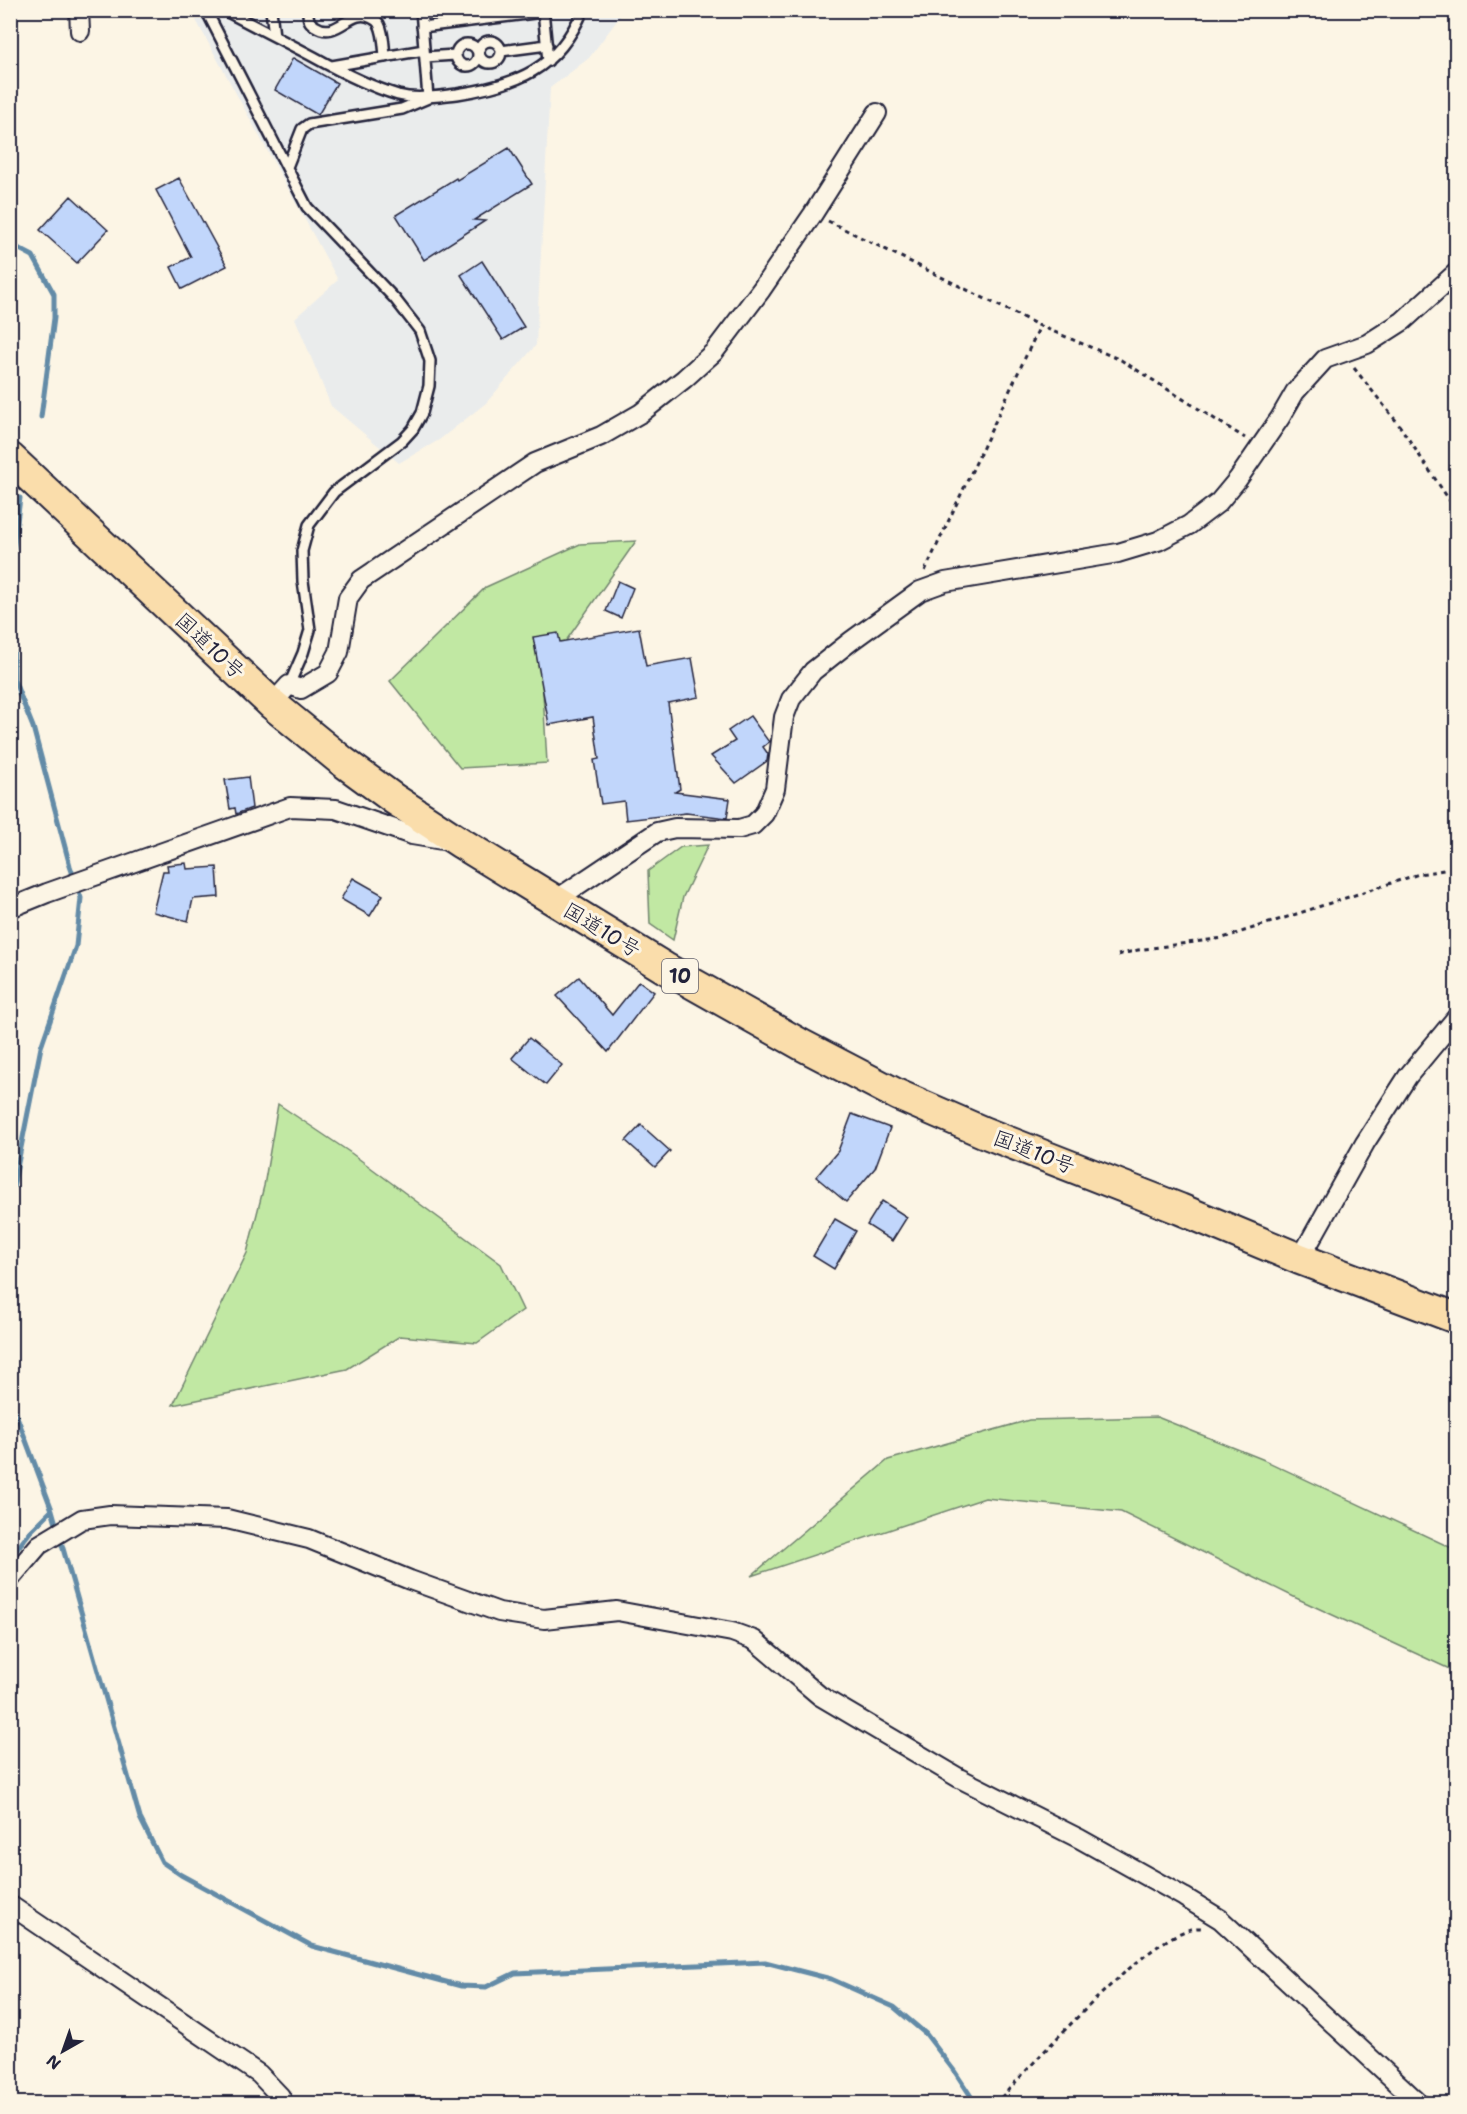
<svg xmlns="http://www.w3.org/2000/svg" width="1467" height="2114" font-family="'Shantell Sans','Klee One',sans-serif">
<style>
.built{fill:#eaecec}
.green{fill:#c1e8a3;stroke:#72856f;stroke-width:1.5}
.lines{fill:none;stroke-linecap:round;stroke-linejoin:round}
.stream{stroke:#638ba7;stroke-width:5}
.building{fill:#c1d6fb;stroke:#22223b;stroke-width:1.5}
.service-casing{stroke:#22223b;stroke-width:14}
.minor-casing{stroke:#22223b;stroke-width:22}
.trunk-casing{stroke:#22223b;stroke-width:34}
.path{stroke:#22223b;stroke-width:3;stroke-dasharray:4.5 4.5;stroke-linecap:butt}
.service{stroke:#fcf5e5;stroke-width:9}
.minor{stroke:#fcf5e5;stroke-width:18}
.trunk{stroke:#faddab;stroke-width:30}
.labels{text-anchor:middle;stroke-width:6;stroke-linejoin:round;paint-order:stroke}
.shield{fill:#fcf5e5;stroke:#63616e;stroke-width:1.5}
.shield-label{font-size:20px;font-weight:bold;fill:#22223b}
.street-label{font-size:21px;fill:#22223b;stroke:#fcf5e5}
</style>
<rect width="100%" height="100%" fill="#fcf5e5"/>
<filter id="ink" filterUnits="userSpaceOnUse"><feTurbulence type="fractalNoise" baseFrequency=".0167" numOctaves="2"/><feDisplacementMap in="SourceGraphic" scale="12" xChannelSelector="R" yChannelSelector="G"/><feConvolveMatrix kernelMatrix="1 2 1 2 8 2 1 2 1" color-interpolation-filters="sRGB"/></filter>
<g filter="url(#ink)">
<!-- built -->
<path class="built" d="M191 11H624L589 58 550 88 536 345 486 403 439 440 399 463 331 406 295 318 338 280Z"/>
<!-- green -->
<path class="green" d="M636 541 542 675 547 763 460 768 390 681 486 587 580 544Z
M708 845 683 897 673 940 650 924 648 871 681 847Z
M278 1104 351 1153 501 1264 523 1310 477 1343 400 1336 347 1369 173 1405 247 1253 264 1186Z
M1157 1417 1262 1459 1456 1550V1672L1296 1598 1121 1512 985 1498 751 1576 888 1460 1029 1420Z"/>
<g class="lines">
<!-- stream -->
<path class="stream" d="M10 244 33 256 54 294V318L41 417
M10 1203 41 1047 76 946 81 898 70 866 33 727 14 680 12 561 20 498
M10 1398 52 1510 140 1818 162 1862 181 1875 312 1946 461 1986 486 1987 515 1973 765 1962 831 1979 894 2007 926 2034 955 2072 976 2104
M10 1558 30 1532 52 1510"/>
</g>
<!-- building -->
<path class="building" d="M293 58 337 83 318 115 275 90Z
M509 148 532 184 474 220 485 221 424 260 396 215 456 178 457 180Z
M179 178 227 266 182 289 171 267 191 257 156 190Z
M71 196 108 230 77 263 40 230Z
M482 261 524 327 503 340 461 275Z
M618 581 633 588 621 618 606 611Z
M639 628 646 666 692 658 699 697 668 703 680 789 675 792 730 799 727 818 686 813 626 820 624 801 601 804 594 760 599 759 593 717 549 725 533 637 558 633 560 642Z
M750 716 769 742 763 747 768 754 767 761 736 783 711 756 735 741 728 731Z
M248 777 252 808 236 814 235 808 230 809 225 780Z
M186 863 187 869 217 867 219 897 193 899 188 921 153 912 163 871H168L167 865Z
M353 878 383 895 370 916 341 899Z
M579 977 612 1015 639 981 654 992 608 1052 557 996Z
M529 1038 562 1065 546 1085 512 1058Z
M852 1114 890 1128 875 1168 846 1202 816 1177 838 1151Z
M641 1125 670 1151 655 1167 626 1141Z
M882 1201 907 1217 892 1241 867 1225Z
M835 1219 856 1231 834 1269 813 1256Z"/>
<g class="lines">
<defs>
<path id="service" d="M206 10 307 207 395 299 420 331 430 361 429 386 422 413 413 429 402 441 334 492 309 525 302 551 303 581 310 630 303 653 289 685
M224 10C254 26 284 41 314 57 341 72 368 86 398 95 417 100 438 96 457 94 516 85 558 70 583 10
M271 10 274 36
M308 10C308 18 308 22 315 26 338 41 350 6 372 18 375 20 377 20 379 24 384 33 384 47 385 57
M543 10 548 61
M422 27 543 12
M479 52a11 11 0 1 1 22 0a11 11 0 1 1-22 0Z
M456 55a11 11 0 1 1 22 0a11 11 0 1 1-22 0Z
M501 51 547 45
M425 57 455 55
M332 66 424 50
M287 167 302 129 309 124 402 109 428 98 421 10"/>
<path id="minor" d="M79 10 80 31
M272 704 289 685 301 689 328 673 339 652 348 598 361 580 535 463 601 436 641 413 684 379 714 352 761 290 813 214 877 113
M554 901 657 832 675 828 739 829 753 825 764 814 775 789 784 717 791 699 813 671 851 641 920 591 945 582 1118 553 1158 541 1189 525 1218 503 1238 479 1280 418 1295 392 1325 359 1367 344 1403 321 1456 273
M10 908 47 893 290 807 336 809 412 835 448 841
M1300 1259 1365 1143 1408 1076 1456 1018
M10 1579 39 1545 82 1519 110 1515 227 1519 309 1539 410 1580 499 1612 544 1619 617 1611 732 1632 754 1640 820 1696 959 1778 1080 1839 1184 1897 1220 1919 1420 2104
M10 1905 259 2074 280 2096 284 2104"/>
<path id="trunk" d="M10 458 272 704 342 761 394 799 461 843 665 968 802 1045 898 1095 983 1132 1180 1209 1300 1259 1456 1318"/>
</defs>
<!-- service casing -->
<use href="#service" class="service-casing"/>
<!-- minor casing -->
<use href="#minor" class="minor-casing"/>
<!-- trunk casing -->
<use href="#trunk" class="trunk-casing"/>
<!-- path -->
<path class="path" d="M828 221 1040 326 1121 360 1245 438
M1354 368 1397 422 1456 510
M925 571 1040 326
M1118 955 1138 950 1223 938 1419 874 1456 868
M995 2104C1030 2068 1155 1924 1201 1928"/>
<!-- service -->
<use href="#service" class="service"/>
<!-- minor -->
<use href="#minor" class="minor"/>
<!-- trunk -->
<use href="#trunk" class="trunk"/>
</g>
</g>
<g class="labels">
<!-- shield labels -->
<rect class="shield" x="662" y="959" width="36" height="34" rx="4.5"/>
<g class="shield-label">
<text x="680" y="983">10</text>
</g>
<!-- street labels -->
<g class="street-label">
<text transform="translate(210 646) rotate(43)" y="7">国道10号</text>
<text transform="translate(602 930) rotate(31)" y="7">国道10号</text>
<text transform="translate(1034 1152) rotate(21)" y="7">国道10号</text>
</g>
</g>
<!-- margin -->
<rect width="1467" height="2114" fill="none" stroke="#fcf5e5" stroke-width="36"/>
<rect x="18" y="18" width="1431" height="2078" fill="none" stroke="#22223b" stroke-width="2" filter="url(#ink)"/>
<!-- north arrow -->
<g transform="translate(63 2051) rotate(220)" stroke="#fcf5e5" stroke-width="4.5" paint-order="stroke">
<path d="M0-4.5L10 22L0 15L-10 22Z" fill="#22223b"/>
<text y="-9" font-size="16" font-weight="bold" text-anchor="middle" fill="#22223b">N</text>
</g>
</svg>
